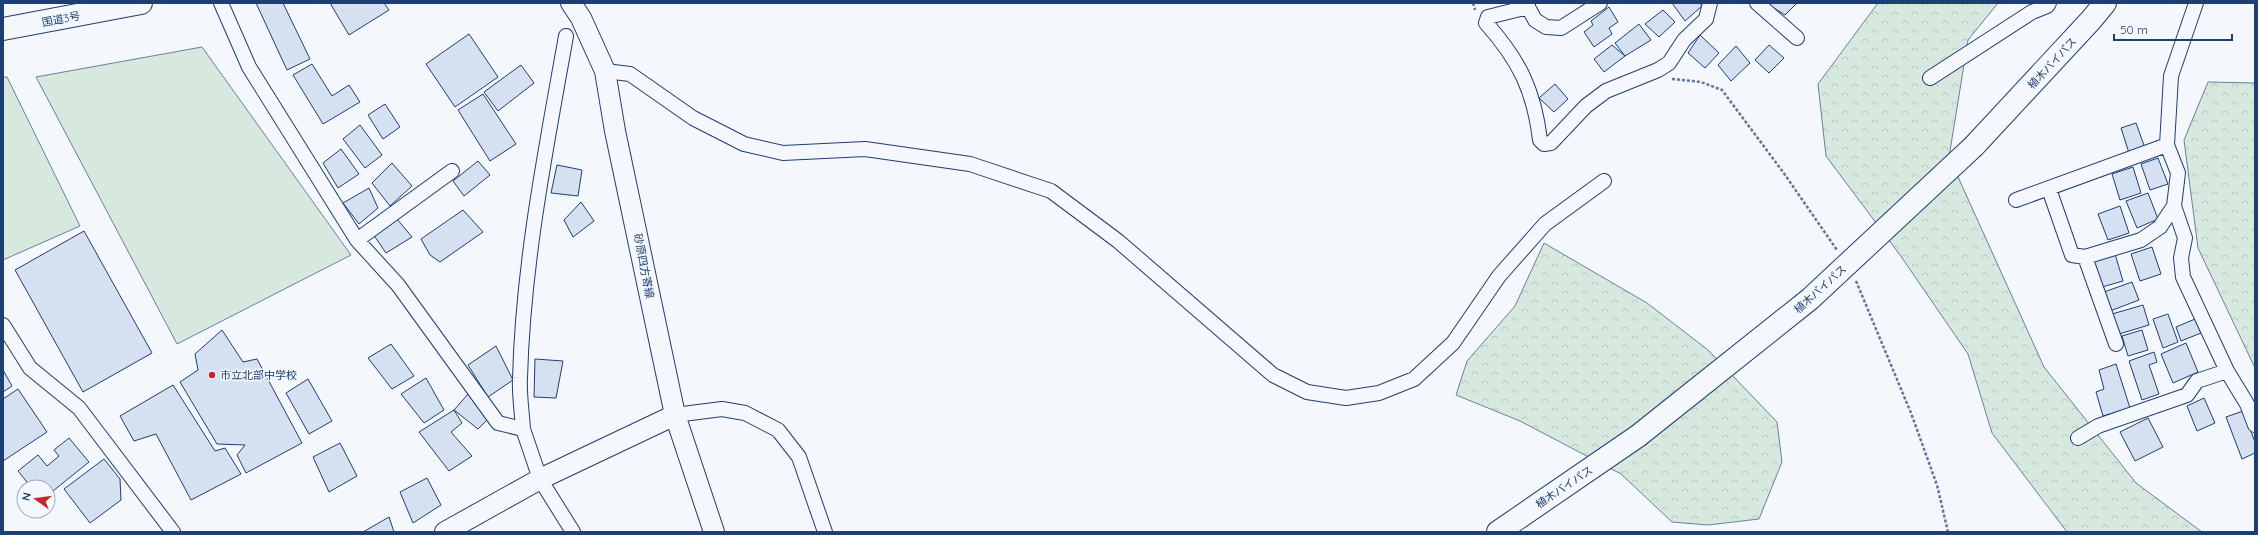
<svg xmlns="http://www.w3.org/2000/svg" width="2258" height="535" font-family="Quicksand,'Noto Sans JP',sans-serif">
<style>
.green{fill:#d7e8df;stroke:#687fa3}
.forest{fill:url(#forest-crowns);stroke:#687fa3}
.building{fill:#d5e0f0;stroke:#1d3f73}
.lines{fill:none;stroke-linecap:round;stroke-linejoin:round}
.street-casing{stroke:#1d3f73;stroke-width:16}
.secondary-casing{stroke:#1d3f73;stroke-width:22}
.highway-casing{stroke:#1d3f73;stroke-width:24}
.path{stroke:#5e769c;stroke-width:2.5;stroke-dasharray:3 2;stroke-linecap:butt}
.street{stroke:#f4f7fb;stroke-width:14}
.secondary{stroke:#f4f7fb;stroke-width:20}
.highway{stroke:#f4f7fb;stroke-width:22}
.highway-bridge-casing{stroke:#1d3f73;stroke-width:24;stroke-linecap:butt}
.highway-bridge{stroke:#f4f7fb;stroke-width:22}
.poi-dot{fill:#c62828;stroke:#f4f7fb;stroke-width:1.5}
.labels{text-anchor:middle;stroke-width:3;stroke-linejoin:round;paint-order:stroke}
.street-label{font-size:11px;fill:#1d3f73;stroke:#f4f7fb}
.poi-label{font-size:11px;fill:#1d3f73;stroke:#f4f7fb;text-anchor:start}
</style>
<defs>
<pattern id="forest-crowns" width="20" height="18" patternUnits="userSpaceOnUse"><rect width="20" height="18" fill="#d7e8df"/><path d="M2 6a3 3 0 1 1 6 0M12 15a3 3 0 1 1 6 0" fill="none" stroke="#b8c8c3"/></pattern>
</defs>
<rect width="100%" height="100%" fill="#f4f7fb"/>
<!-- green -->
<path class="green" d="M202 47 351 255 177 344 36 77Z
M3 77H7L80 226 3 260Z"/>
<!-- forest -->
<path class="forest" d="M1878 3H1998L1968 40 1949 157 2044 367 2136 483 2202 532H2067L1992 433 1968 354 1900 255 1826 156 1818 84Z
M2208 82 2255 83V368L2198 248 2184 140Z
M1544 243 1647 303 1708 350 1777 422 1782 462 1759 519 1708 525 1672 522 1621 474 1520 421 1456 395 1467 361 1515 306Z"/>
<!-- building -->
<path class="building" d="M256 3H283L310 59 287 70Z
M330 3H384L389 10 349 35Z
M1672 3H1700L1702 6 1685 21Z
M1766 3H1797L1785 15Z
M1609 7 1618 22 1609 28 1612 34 1594 47 1584 32 1593 25 1591 21Z
M1663 10 1675 22 1659 37 1645 24Z
M1639 24 1651 40 1625 56 1615 43Z
M469 34 498 77 455 107 426 64Z
M1700 35 1719 53 1705 68 1688 53Z
M1612 45 1625 56 1604 72 1594 59Z
M1769 45 1784 58 1769 73 1755 60Z
M1736 46 1750 63 1731 81 1718 65Z
M312 64 332 96 349 85 360 102 323 124 293 75Z
M521 65 534 83 498 111 484 92Z
M1555 84 1568 99 1554 112 1539 98Z
M483 94 516 144 490 161 458 110Z
M385 104 400 127 383 139 368 115Z
M2136 123 2145 148 2129 153 2121 128Z
M360 125 382 155 365 168 343 139Z
M341 149 359 174 338 188 323 163Z
M2158 158 2168 184 2150 190 2141 164Z
M478 161 490 175 464 196 453 181Z
M392 163 412 186 390 206 372 183Z
M557 165 582 170 578 196 551 193Z
M2133 167 2141 193 2120 200 2112 174Z
M369 188 378 208 359 224 343 203Z
M2148 193 2158 219 2137 228 2126 201Z
M581 202 594 221 573 237 564 220Z
M2120 206 2129 233 2108 240 2098 214Z
M463 210 483 232 440 262 430 255 421 239Z
M397 219 412 237 386 253 373 234Z
M84 231 152 353 83 392 15 270Z
M2152 247 2161 274 2140 281 2131 254Z
M2115 254 2123 281 2102 287 2094 261Z
M2132 282 2139 300 2110 311 2104 292Z
M2143 305 2149 325 2119 334 2112 314Z
M2168 314 2178 342 2163 348 2153 319Z
M2195 319 2201 333 2181 341 2176 327Z
M222 330 243 362 257 359 302 443 246 473 237 455 245 445 217 444 180 382 198 370 195 354Z
M2142 330 2148 350 2128 356 2122 336Z
M2186 343 2198 372 2173 383 2161 354Z
M391 344 414 376 392 389 368 358Z
M496 346 513 380 488 397 468 365Z
M2154 352 2157 362 2149 365 2159 394 2142 400 2129 361Z
M535 359 563 361 556 398 534 397Z
M2116 364 2130 408 2103 416 2096 392 2104 389 2099 370Z
M3 370 12 386 3 392Z
M426 378 444 410 424 423 401 394Z
M308 379 332 421 309 434 286 393Z
M173 385 215 451 225 448 241 474 191 500 156 434 134 441 120 416Z
M18 389 47 432 3 461V399Z
M468 394 488 419 478 429 454 410Z
M2204 398 2215 423 2197 431 2187 406Z
M454 410 462 423 451 432 472 456 449 471 419 432Z
M2243 411 2255 442V453L2242 459 2226 417Z
M2148 418 2163 447 2135 461 2120 432Z
M69 438 89 462 48 495V487H31L18 471 38 455 47 466 59 456 54 450Z
M340 443 357 476 329 492 313 457Z
M104 459 120 479 121 500 90 523 64 489Z
M427 478 441 505 413 523 400 492Z
M389 517 394 532H363Z"/>
<g class="lines">
<defs>
<path id="street" d="M221 3 249 67 357 240 398 285 498 423 523 429 540 479 573 532
M1528 3V7L1535 20 1546 27 1561 28 1600 3
M1757 3 1797 38
M2196 3 2171 76 2167 145 2178 173 2174 206 2185 238 2181 258 2183 277 2227 371 2247 404 2255 425
M1528 7 1488 17 1486 23C1519 60 1534 90 1540 140L1544 144 1551 143 1586 106 1606 91 1658 70 1669 63 1684 40 1706 19 1710 3
M605 71 630 74 693 118 744 144 783 153 865 149 970 164 1051 191 1118 241 1273 375 1307 392 1346 398 1379 393 1414 379 1453 343 1499 276 1545 224 1604 181
M1930 78 2032 12 2047 6 2049 3
M2049 189 2072 255 2085 257 2141 240 2160 227 2174 206
M2016 200 2167 145
M357 240 452 171
M2085 257 2116 344
M3 325 30 368 79 408 173 532
M675 415 722 409 745 413 778 430 799 457 825 532
M523 429C522 412 519 394 520 378 523 263 546 149 566 36
M2078 438 2098 426 2187 395 2197 381 2227 371"/>
<path id="secondary" d="M571 3 581 18 605 71 615 131 675 415 714 532
M445 532 540 479 675 415"/>
<path id="highway" d="M3 29 141 3
M1974 146 2091 20 2105 3
M1498 532 1638 436"/>
</defs>
<!-- street casing -->
<use href="#street" class="street-casing"/>
<!-- secondary casing -->
<use href="#secondary" class="secondary-casing"/>
<!-- highway casing -->
<use href="#highway" class="highway-casing"/>
<!-- path -->
<path class="path" d="M1473 3 1475 10
M1672 79 1701 82 1722 90 1783 172 1837 250
M1856 281 1911 413 1937 485 1948 532"/>
<!-- street -->
<use href="#street" class="street"/>
<!-- secondary -->
<use href="#secondary" class="secondary"/>
<!-- highway -->
<use href="#highway" class="highway"/>
<defs>
<path id="highway-bridge" d="M1638 436 1810 299 1974 146"/>
</defs>
<!-- highway-bridge casing -->
<use href="#highway-bridge" class="highway-bridge-casing"/>
<!-- highway-bridge -->
<use href="#highway-bridge" class="highway-bridge"/>
</g>
<!-- markers -->
<circle class="poi-dot" cx="212" cy="375" r="4"/>
<g class="labels">
<!-- street labels -->
<g class="street-label">
<text transform="translate(61 19) rotate(-11)" y="4">国道3号</text>
<text transform="translate(2052 63) rotate(-47)" y="4">植木バイパス</text>
<text transform="translate(644 266) rotate(79)" y="4">砂原四方寄線</text>
<text transform="translate(1820 289) rotate(-42)" y="4">植木バイパス</text>
<text transform="translate(1564 487) rotate(-34)" y="4">植木バイパス</text>
</g>
<!-- poi labels -->
<g class="poi-label">
<text x="220" y="379">市立北部中学校</text>
</g>
</g>
<!-- border -->
<rect width="2258" height="535" fill="none" stroke="#1d3f73" stroke-width="8"/>
<!-- north arrow -->
<g transform="translate(36 499) rotate(284)"><circle r="19" fill="#f4f7fb" stroke="#9eadc5"/>
<path d="M0-3L7 15L0 10L-7 15Z" fill="#c62828"/>
<text y="-6" font-size="11" font-weight="bold" text-anchor="middle" fill="#1d3f73">N</text>
</g>
<!-- scale -->
<path d="M2114 34v6h118v-6" fill="none" stroke="#1d3f73" stroke-width="2"/>
<text x="2120" y="34" font-size="12" fill="#1d3f73" stroke="#f4f7fb" stroke-width="3" paint-order="stroke">50 m</text>
</svg>
